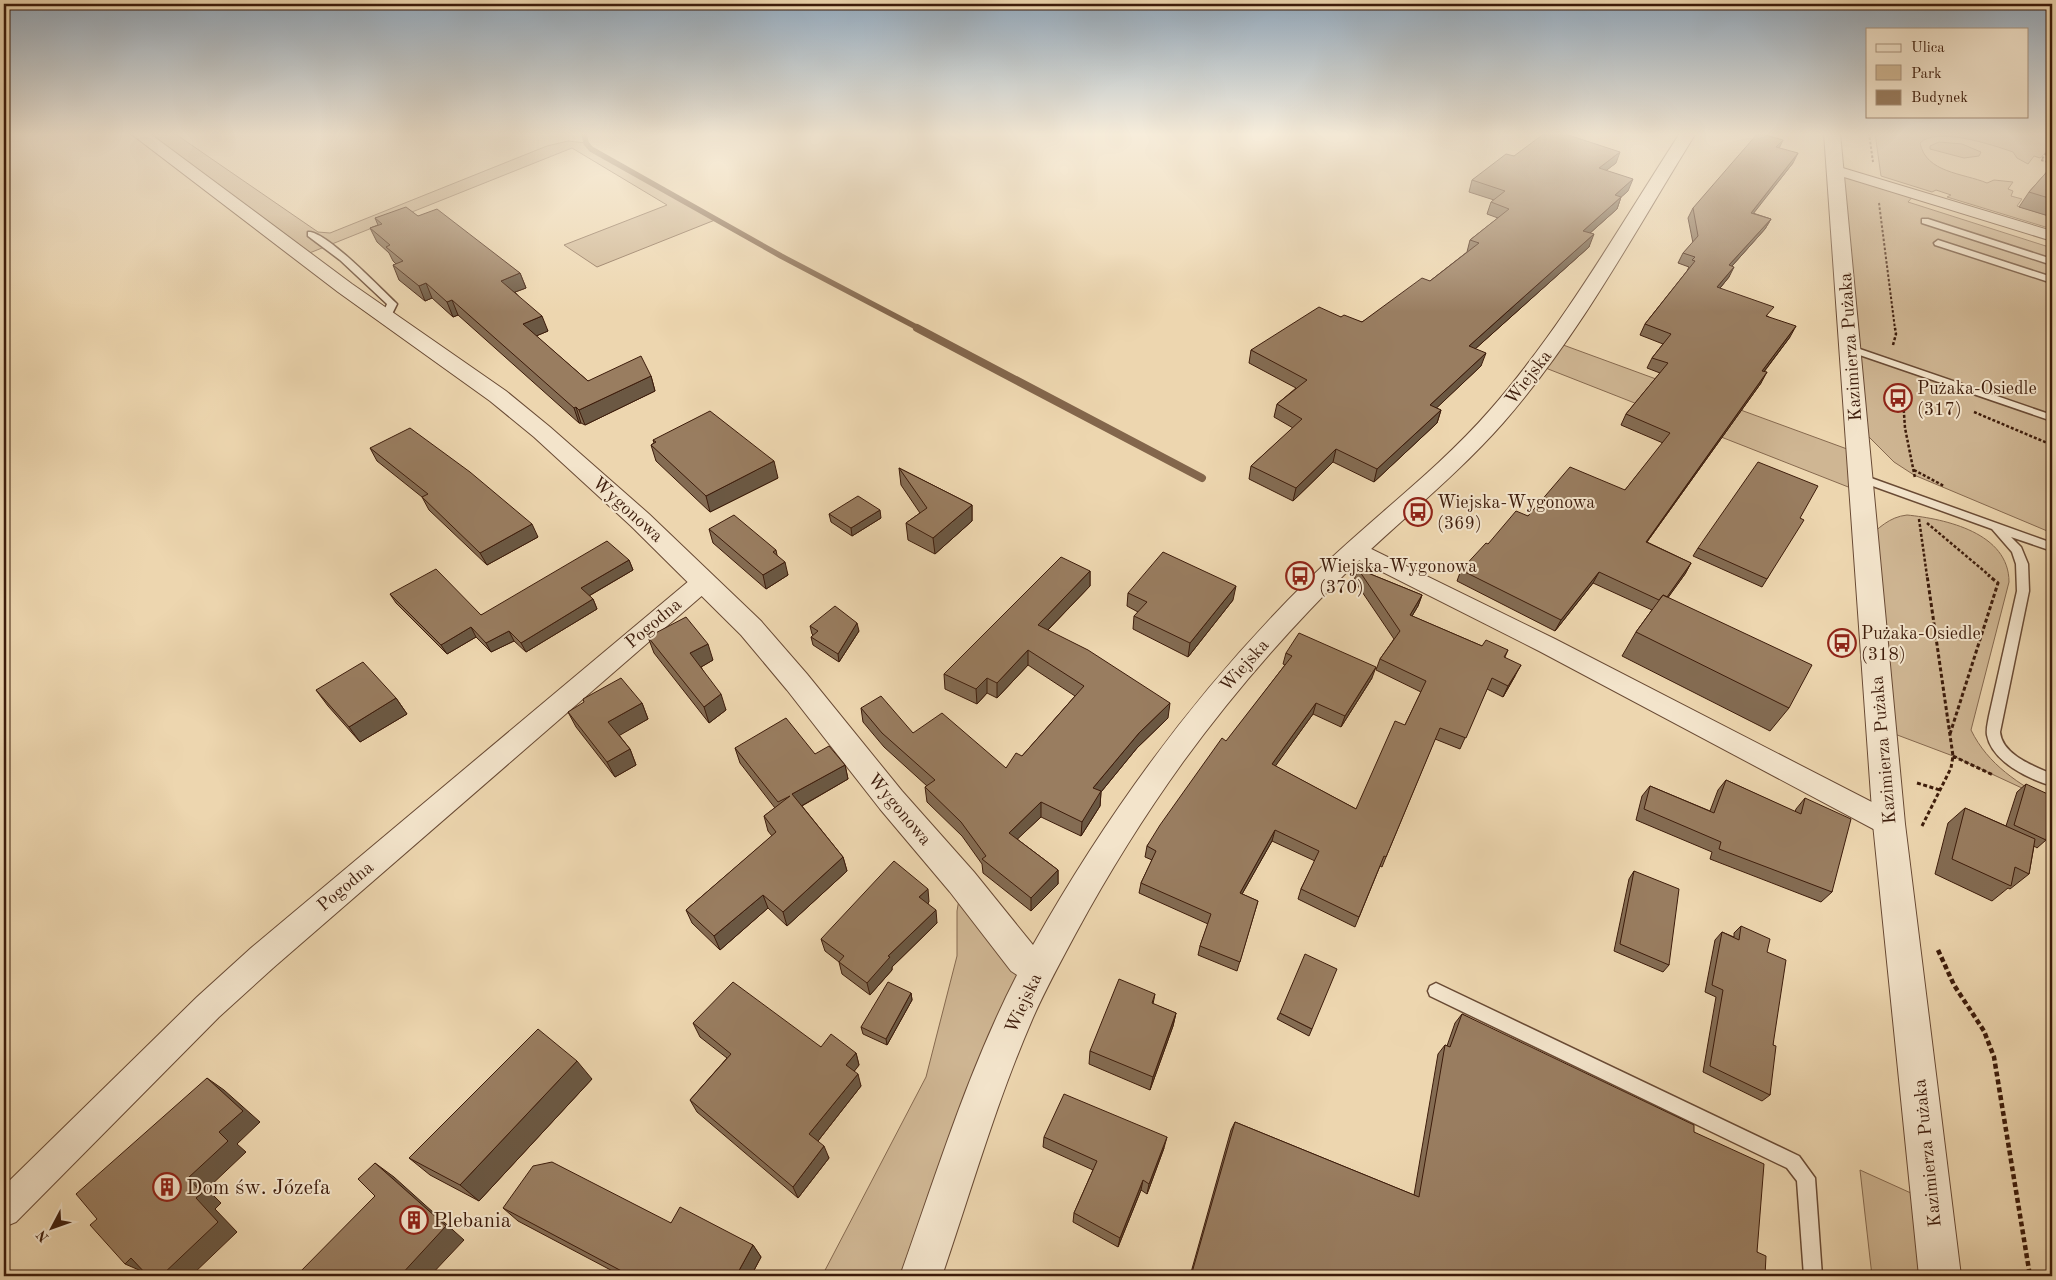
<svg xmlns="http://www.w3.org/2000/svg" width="2056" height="1280" font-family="'Old Standard TT',serif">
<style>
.green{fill:#cfb693;stroke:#86694f}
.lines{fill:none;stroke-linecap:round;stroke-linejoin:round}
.stream-far1{stroke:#83664c;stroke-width:5.5}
.stream{stroke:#83664c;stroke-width:8}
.service-casing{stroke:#694a34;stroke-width:3}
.minor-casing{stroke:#694a34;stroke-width:2}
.tertiary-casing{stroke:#694a34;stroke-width:2}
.path-far3{stroke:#3d1c0b;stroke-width:2;stroke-dasharray:2.5 2;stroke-linecap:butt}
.path-far2{stroke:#3d1c0b;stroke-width:2.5;stroke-dasharray:3 2;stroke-linecap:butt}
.path-far1{stroke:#3d1c0b;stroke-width:3;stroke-dasharray:4 2.5;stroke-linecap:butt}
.path{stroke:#3d1c0b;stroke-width:4.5;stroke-dasharray:5 3;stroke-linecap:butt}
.service{fill:#f3e4cb;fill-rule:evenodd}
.minor{fill:#f3e4cb;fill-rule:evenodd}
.tertiary{fill:#f3e4cb;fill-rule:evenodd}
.wall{fill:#846c53;stroke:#3d1c0b}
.shaded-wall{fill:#6b5843;stroke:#3d1c0b}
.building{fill:#997d60;stroke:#3d1c0b}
.labels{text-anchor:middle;stroke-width:4;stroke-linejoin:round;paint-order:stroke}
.street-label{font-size:18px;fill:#3d1c0b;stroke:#f3e4cb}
.poi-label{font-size:18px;fill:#3d1c0b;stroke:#f3e4cb;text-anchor:start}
.near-poi-label{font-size:21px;fill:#3d1c0b;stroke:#f3e4cb;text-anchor:start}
</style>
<rect width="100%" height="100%" fill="#edd6af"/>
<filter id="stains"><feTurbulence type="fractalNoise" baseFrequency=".004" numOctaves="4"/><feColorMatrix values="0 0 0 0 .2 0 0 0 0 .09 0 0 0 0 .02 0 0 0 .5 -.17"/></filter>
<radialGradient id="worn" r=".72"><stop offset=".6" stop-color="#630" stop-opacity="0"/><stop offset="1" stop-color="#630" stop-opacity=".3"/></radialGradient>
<!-- green -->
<path class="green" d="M138 133H174L318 232 330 233 547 146 568 141 586 143 598 153 715 220 597 267 564 245 667 205 572 148 302 256Z
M1875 133H2052C2052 145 2049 150 2040 158L2034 156 2028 164 2017 158 2013 152C1993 145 1936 126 1920 143 1926 173 1963 173 1987 183L1994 180 2013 182 2008 189 2013 191 2011 196 2022 199 2017 206 2052 217V229L1947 197 1951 195 1936 190 1932 192 1881 176Z
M1939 142 1962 144 1981 152 1979 156 1964 158 1930 149V146Z
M1836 170 1915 194 1908 202 2052 248V533L1914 475 1894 462 1856 424Z
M1555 342 1858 453 1861 492 1538 365Z
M1907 515C1946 519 2009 533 2009 582L1971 730C1988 765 2019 784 2052 802L1953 756 1892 733 1865 540C1879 528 1889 517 1907 515Z
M962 882 1023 960 973 1125 921 1276H822L926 1077 957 956V911Z
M1860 1170 1933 1203 1940 1276H1872Z"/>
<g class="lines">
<!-- stream-far1 -->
<path class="stream-far1" d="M584 133 586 143 591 149 781 256 920 329"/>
<!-- stream -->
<path class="stream" d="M917 328 1202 478"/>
<defs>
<path id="service" d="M1922 219H1928L2052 259V265L1922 223Z
M308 232C325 230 381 289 395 302L397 304 389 320 386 321 381 318 387 304 340 260 308 236Z
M1938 240 2052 277V283L1935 245 1934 243Z
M1851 346 2052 415V421L1848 351V347Z
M1860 474 2052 543V551L2011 537 2021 547 2028 564 2029 591 2000 732C2002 755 2034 766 2052 774V786C2029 779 1992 762 1987 735 1986 729 1988 722 1989 716L2017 591 2016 564 2012 552 1992 529 1856 480 1855 478 1856 476Z
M1436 983 1799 1156 1815 1178 1822 1276H1804L1797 1181 1787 1168 1430 996 1428 991 1430 986Z"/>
<path id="minor" d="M1836 166 2052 231V241L1831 173 1829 170 1831 167Z
M1355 541 1555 639 1899 816 1903 824 1899 832 1889 836 1879 832 1539 651 1347 554 1344 549 1347 544Z
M704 573 712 575 715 581 712 587 273 968 219 1017 16 1222 4 1227V1186L197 997 251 948 696 575Z"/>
<path id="tertiary" d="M130 133H149L352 284 506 391 550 427 649 514 761 621 807 674 902 791 974 872 1033 945C1108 812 1197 690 1306 582 1365 523 1435 473 1490 410 1564 325 1619 227 1680 133H1696C1635 231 1580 335 1503 423 1457 475 1402 519 1352 567 1291 627 1234 692 1183 762 1144 816 1108 874 1076 933 1061 961 1045 990 1032 1020 996 1103 971 1191 942 1276H900C936 1175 968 1070 1017 975L1011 971 950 892 880 809 787 690 741 635 631 526 534 437 490 401 338 292Z
M1824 133H1840L1905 824 1961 1276H1919L1873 824Z"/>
</defs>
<!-- service casing -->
<use href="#service" class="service-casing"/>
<!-- minor casing -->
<use href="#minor" class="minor-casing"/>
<!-- tertiary casing -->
<use href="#tertiary" class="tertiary-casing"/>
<!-- path-far3 -->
<path class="path-far3" d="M1869 133 1873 162
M2052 146 2041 160 2052 163
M1879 203 1895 329"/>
<!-- path-far2 -->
<path class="path-far2" d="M1893 345 1896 334 1895 328
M1902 385 1905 428 1915 478
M1974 412 2052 445
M1914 470 1944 486
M1919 519 1927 576
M1927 523 1990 576"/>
<!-- path-far1 -->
<path class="path-far1" d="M1950 734 1998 583 1988 575
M1953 756 1993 775
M1917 783 1940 790
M1922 826 1951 768 1953 756 1927 575"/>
<!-- path -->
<path class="path" d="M1938 950 1954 985 1984 1031 1994 1057 2030 1276"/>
<!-- service -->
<use href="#service" class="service"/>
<!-- minor -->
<use href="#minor" class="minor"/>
<!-- tertiary -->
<use href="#tertiary" class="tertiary"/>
</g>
<!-- wall -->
<path class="wall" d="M1783 140 1779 148 1793 163 1753 213 1771 219 1765 229 1732 266 1729 277 1720 288 1769 317 1790 337 1764 372 1761 383 1647 542 1691 563 1685 574 1668 597 1789 708 1770 731 1622 656 1636 632 1652 610 1593 583 1555 631 1457 581 1461 570 1488 544 1528 516 1625 490 1663 443 1621 425 1626 414 1660 373 1647 368 1652 358 1663 344 1640 335 1645 324 1687 271 1689 267 1678 263 1683 253 1693 243 1688 218 1693 208Z
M1514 156 1616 163 1606 170 1628 191 1621 197 1617 209 1590 233 1589 247 1475 349 1481 366 1436 408 1441 410 1437 423 1374 482 1333 462 1293 501 1249 479 1251 466 1293 428 1274 417 1277 404 1296 388 1249 363 1251 350 1341 317 1362 322 1430 281 1467 252 1470 240 1498 218 1487 214 1491 202 1494 200 1469 192 1472 180Z
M2052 166V217L2019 207 2029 192Z
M418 216 520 273 526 288 515 292 548 331 536 336 588 381 651 376 655 391 585 425 581 423H579L458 315 453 317 432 298 425 301 399 280 393 265 396 264 393 261 389 253 377 242 370 228 378 225 375 218Z
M653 440 778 478 710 512 656 461 651 445 654 443Z
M370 448 538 537 487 565 429 510 422 497 377 461Z
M899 468 972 505V521L935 554 908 540 906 523 920 513 901 485Z
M829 514 881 518 852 536 831 522Z
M1800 518 1767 579 1762 587 1693 556 1698 548Z
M709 529 776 550 777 555 788 575 766 589 713 543Z
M629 560 633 570 589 596 593 599 597 609 526 652 514 641 491 652 476 637 447 654 396 603 390 594 481 615Z
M1358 569 1422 595 1418 606 1412 616 1482 646 1508 650 1505 657 1515 676 1503 697 1487 689 1460 749 1435 739 1386 857 1382 867 1380 866 1355 927 1298 899 1301 889 1315 861 1272 841 1242 894 1258 901 1237 971 1198 955 1200 946 1208 924 1139 893 1141 883 1152 860 1145 857 1147 846 1285 665 1283 664 1286 653 1372 678 1341 727 1313 714 1275 766 1356 809 1405 725 1421 692 1376 670 1380 659 1394 639 1354 580Z
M1090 571V586L1048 630 1168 718 1137 748 1101 792 1100 806 1081 836 1041 817 1017 839 1058 870V884L1031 911 983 873 982 864 962 836 927 802 925 787 927 786 884 747 863 722 861 708 913 733 1006 768 1022 756 1075 696 1028 665 997 698 987 693 977 704 945 689 944 674Z
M1128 593 1233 600 1188 657 1133 629 1134 616 1138 612 1127 606Z
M810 626 859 631 839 662 813 645 811 637 813 635 812 634Z
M648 637 713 660 701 667 726 710 709 723 654 653Z
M316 690 396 698 407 714 360 742 328 706Z
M642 703 648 719 619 735 630 749 636 765 615 777 576 727 568 712Z
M735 748 815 754 845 765 848 779 802 806 843 857 847 871 787 926 768 908 720 950 692 923 686 910 772 836 768 831 764 816 775 808 740 763Z
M1726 780 1795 812 1796 809 1805 798 1832 892 1821 902 1710 859 1712 852 1636 820 1642 796 1650 786 1710 811 1718 790Z
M2026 784 2046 840 2037 848 2034 846 2029 874 2010 889 2008 888 1992 901 1935 874 1948 823 1965 808 2006 826 2017 792Z
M1634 871 1669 965 1663 972 1614 951 1629 879Z
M929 902 928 903 937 923 892 967V970L870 995 842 974 839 962 825 951 821 939Z
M1741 926 1767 952 1773 1045 1770 1095 1762 1101 1703 1072 1716 997 1705 992 1715 940 1722 932 1734 937V933Z
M911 993 912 1000 887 1045 863 1034 861 1027Z
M1155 994 1153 1004 1176 1013 1173 1026 1150 1090 1089 1064 1090 1051Z
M1280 1013 1312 1029 1309 1036 1277 1019Z
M1462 1014 1694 1132 1757 1252 1765 1276H1190L1231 1130 1235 1122 1414 1195 1438 1054 1445 1045 1447 1046 1455 1023Z
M693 1023 856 1053 859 1065 854 1071 861 1086 818 1141 829 1158 798 1198 697 1112 690 1100 727 1058 700 1037Z
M592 1079 479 1201 430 1175 409 1158Z
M1044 1137 1164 1148 1147 1194 1141 1190 1118 1247 1073 1222 1074 1213 1093 1170 1043 1147Z
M503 1208 671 1223 753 1245 761 1257 751 1276H622L518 1221Z"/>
<!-- shaded-wall -->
<path class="shaded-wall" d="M1783 140 1778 150 1776 147Z
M1620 152 1616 163 1594 180 1599 168Z
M1798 153 1793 163 1746 223 1751 213Z
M1633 179 1628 191 1610 207 1615 195Z
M1621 197 1617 209 1579 243 1583 231Z
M1771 219 1765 229 1724 275 1729 265Z
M1594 234 1589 247 1464 359 1469 346Z
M1734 267 1729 277 1712 298 1717 287Z
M520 273 526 288 507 295 501 281Z
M426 283 432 298 425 301 419 286Z
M452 300 458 315 453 317 447 302Z
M542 316 548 331 529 339 523 324Z
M1796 326 1790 337 1756 382 1762 371Z
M1486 353 1481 366 1426 418 1430 405Z
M1767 372 1761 383 1639 553 1646 542Z
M651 376 655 391 585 425 579 410Z
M576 407 581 423H579L574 408Z
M1441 410 1437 423 1374 482 1377 469Z
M1336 449 1333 462 1293 501 1296 488Z
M774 461 778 478 710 512 706 496Z
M972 505V521L935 554 933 538Z
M880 510 881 518 852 536 851 528Z
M532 524 538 537 487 565 480 553Z
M629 560 633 570 585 598 581 588Z
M785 562 788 575 766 589 763 575Z
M1691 563 1685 574 1657 613 1663 602Z
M1090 571V586L1038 640V625Z
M1599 572 1593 583 1555 631 1561 620Z
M1236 586 1233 600 1188 657 1190 643Z
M1422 595 1418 606 1406 626 1410 615Z
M593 599 597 609 526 652 521 643Z
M857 623 859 631 839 662 838 654Z
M471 627 476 637 447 654 441 645Z
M509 631 514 641 491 652 486 643Z
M708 644 713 660 696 670 690 653Z
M1028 650V665L997 698V683Z
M1521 665 1515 676 1503 697 1508 686Z
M1376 667 1372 678 1341 727 1345 716Z
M987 678V693L977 704 976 689Z
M721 694 726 710 709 723 704 707Z
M396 698 407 714 360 742 349 727Z
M642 703 648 719 615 738 608 722Z
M1170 703 1168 718 1137 748 1101 792 1100 806 1081 836 1082 822 1093 788 1139 733Z
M1316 703 1313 714 1269 775 1272 764Z
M630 749 636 765 615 777 607 762Z
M845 765 848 779 796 809 792 794Z
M1041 802V817L1009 847V833Z
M1275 830 1272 841 1237 903 1240 893Z
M843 857 847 871 787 926 783 912Z
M1058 870V884L1031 911V898Z
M928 889 929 902 921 910 919 897Z
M763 895 768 908 720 950 714 936Z
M936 910 937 923 892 967V970L870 995 867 983 888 956Z
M911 993 912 1000 887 1045 886 1039Z
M1176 1013 1173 1026 1150 1090 1153 1077Z
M856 1053 859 1065 850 1077 846 1065Z
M577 1061 592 1079 479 1201 460 1185Z
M858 1074 861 1086 814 1146 809 1134Z
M207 1078 224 1090 260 1122 237 1144 246 1152 207 1189 221 1203 215 1209 237 1232 191 1276H161L196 1198 188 1178Z
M1167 1137 1164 1148 1147 1194 1149 1184Z
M824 1146 829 1158 798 1198 793 1187Z
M375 1163 394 1177 464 1240 430 1276H400Z
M1143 1180 1141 1190 1118 1247 1120 1238Z
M753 1245 761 1257 751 1276H736Z
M131 1258 146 1273 125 1264Z"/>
<!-- building -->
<path class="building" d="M1545 133H1562L1620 152 1599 168 1633 179 1615 195 1621 197 1583 231 1594 234 1469 346 1486 353 1430 405 1441 410 1377 469 1336 449 1296 488 1251 466 1302 419 1277 404 1307 380 1251 350 1319 307 1341 317 1344 315 1362 322 1422 278 1430 281 1479 243 1470 240 1509 209 1491 202 1505 191 1472 180 1506 154 1514 156Z
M1758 133 1783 140 1776 147 1798 153 1751 213 1771 219 1729 265 1734 267 1717 287 1774 307 1766 316 1796 326 1762 371 1767 372 1646 542 1691 563 1667 597 1663 595 1659 600 1599 572 1561 620 1461 570 1486 543 1488 544 1516 511 1528 516 1570 467 1625 490 1670 433 1626 414 1668 363 1652 358 1671 334 1645 324 1695 261 1692 260 1695 257 1683 253 1698 236 1693 208Z
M2052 166V199L2029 192Z
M406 207 418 216 437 209 520 273 501 281 542 316 523 324 588 381 641 356 651 376 579 410 576 407 574 408 452 300 447 302 426 283 419 286 393 265 403 261 386 247 390 245 370 228 382 224 375 218Z
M710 411 774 461 706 496 651 445 656 442 653 440Z
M410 428 470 472 532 524 480 553 422 497 428 494 370 448Z
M1758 462 1818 486 1800 518 1804 520 1767 579 1698 548Z
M899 468 972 505 933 538 906 523 927 508Z
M858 496 880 510 851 528 829 514Z
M734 515 776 550 773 552 785 562 763 575 709 529Z
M607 541 629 560 581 588 593 599 521 643 509 631 486 643 471 627 441 645 390 594 436 569 481 615Z
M1163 552 1236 586 1190 643 1134 616 1147 602 1128 593Z
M1061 557 1090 571 1038 625 1088 650 1170 703 1139 733 1093 788 1101 791 1082 822 1041 802 1009 833 1058 870 1031 898 982 859 986 856 961 822 925 787 935 780 882 733 861 708 881 696 913 733 942 713 1006 768 1016 753 1022 756 1084 686 1028 650 997 683 987 678 976 689 944 674Z
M1358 569 1422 595 1410 615 1482 646 1486 640 1508 650 1504 657 1521 665 1508 686 1492 678 1466 738 1440 728 1386 857 1384 856 1359 917 1301 889 1319 851 1275 830 1240 893 1258 901 1240 962 1200 946 1211 914 1141 883 1156 851 1147 846 1160 825 1222 738 1226 741 1292 656 1286 653 1299 633 1376 667 1345 716 1316 703 1272 764 1356 809 1395 721 1405 725 1426 681 1380 659 1400 631Z
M1663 595 1812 665 1789 708 1636 632Z
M835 606 857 623 838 654 811 637 818 631 810 626Z
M686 617 708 644 690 653 721 694 704 707 648 637Z
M363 662 396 698 349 727 316 690Z
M621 678 642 703 608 722 630 749 607 762 568 712 584 702 583 699Z
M786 718 815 754 829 746 845 765 792 794 843 857 783 912 763 895 714 936 686 910 776 832 764 816 790 796 778 802 735 748Z
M1726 780 1801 814 1805 798 1851 819 1832 892 1719 849 1721 842 1644 809 1650 786 1714 813Z
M2026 784 2052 796V815L2046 840 2014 825Z
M1965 808 2035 839 2029 874 2015 867 2011 886 1952 859Z
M894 861 928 889 919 897 936 910 888 956 890 957 867 983 839 962 844 956 821 939Z
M1634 871 1679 889 1669 965 1620 944Z
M1741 926 1770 939 1767 952 1786 960 1773 1045 1776 1046 1770 1095 1710 1066 1723 990 1712 985 1722 932 1739 940Z
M1305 954 1337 969 1312 1029 1280 1013Z
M1119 979 1155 994 1152 1003 1176 1013 1153 1077 1090 1051Z
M733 982 821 1047 831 1034 856 1053 846 1065 858 1074 809 1134 824 1146 793 1187 690 1100 731 1054 693 1023Z
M888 982 911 993 886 1039 861 1027Z
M1462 1014 1694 1125V1132L1764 1164 1757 1252 1766 1256 1765 1276H1191L1235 1122 1419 1197 1445 1045 1450 1047Z
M538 1029 577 1061 460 1185 409 1158Z
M207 1078 243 1111 219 1132 228 1141 188 1178 202 1193 196 1198 218 1222 161 1276H148L131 1258 125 1264 90 1225 97 1219 76 1194Z
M1064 1094 1167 1137 1149 1184 1143 1180 1120 1238 1074 1213 1097 1161 1044 1137Z
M552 1162 671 1223 680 1207 753 1245 736 1276H631L503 1208 533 1166Z
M375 1163 446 1226 400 1276H296L375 1196 358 1179Z"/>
<!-- sky -->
<linearGradient id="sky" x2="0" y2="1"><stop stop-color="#92a8bb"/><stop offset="0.43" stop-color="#f7eddb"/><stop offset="1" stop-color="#f7eddb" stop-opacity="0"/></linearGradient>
<rect width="2056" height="312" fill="url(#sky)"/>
<!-- icons -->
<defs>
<symbol id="bus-ring" viewBox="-11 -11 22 22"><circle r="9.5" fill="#f3e4cb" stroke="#8f2418" stroke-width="1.5"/><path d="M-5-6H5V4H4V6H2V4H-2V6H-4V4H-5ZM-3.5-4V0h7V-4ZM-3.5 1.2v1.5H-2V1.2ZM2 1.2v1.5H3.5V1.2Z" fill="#8f2418"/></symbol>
<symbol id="building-ring" viewBox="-11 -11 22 22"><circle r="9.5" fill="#f3e4cb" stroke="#8f2418" stroke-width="1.5"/><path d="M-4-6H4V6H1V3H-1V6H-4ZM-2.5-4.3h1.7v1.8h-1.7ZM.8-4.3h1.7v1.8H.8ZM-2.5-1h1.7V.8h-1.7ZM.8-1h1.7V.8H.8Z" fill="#8f2418"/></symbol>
</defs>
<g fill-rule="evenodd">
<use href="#bus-ring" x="1882" y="382" width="32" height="32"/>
<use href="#bus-ring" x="1402" y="496" width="32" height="32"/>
<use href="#bus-ring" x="1284" y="560" width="32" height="32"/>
<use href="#bus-ring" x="1826" y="627" width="32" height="32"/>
<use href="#building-ring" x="151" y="1171" width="32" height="32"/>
<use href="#building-ring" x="398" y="1204" width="32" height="32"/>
</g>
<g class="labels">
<!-- street labels -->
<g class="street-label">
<text transform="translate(1850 347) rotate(-94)" y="6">Kazimierza Pużaka</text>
<text transform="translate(1528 377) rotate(-52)" y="6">Wiejska</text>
<text transform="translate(628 509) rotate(42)" y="6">Wygonowa</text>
<text transform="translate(653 623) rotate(-40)" y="6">Pogodna</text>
<text transform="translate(1244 665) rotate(-48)" y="6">Wiejska</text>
<text transform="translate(1883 750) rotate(-95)" y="6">Kazimierza Pużaka</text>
<text transform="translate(900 809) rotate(50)" y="6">Wygonowa</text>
<text transform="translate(345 886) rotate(-40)" y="6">Pogodna</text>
<text transform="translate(1023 1003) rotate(-65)" y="6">Wiejska</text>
<text transform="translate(1927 1153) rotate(-96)" y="6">Kazimierza Pużaka</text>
</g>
<!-- poi labels -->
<g class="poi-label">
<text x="1917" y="394">Pużaka-Osiedle<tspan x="1917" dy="21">(317)</tspan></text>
<text x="1437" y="508">Wiejska-Wygonowa<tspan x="1437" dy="21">(369)</tspan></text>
<text x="1319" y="572">Wiejska-Wygonowa<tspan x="1319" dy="21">(370)</tspan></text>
<text x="1861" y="639">Pużaka-Osiedle<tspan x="1861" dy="21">(318)</tspan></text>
</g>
<!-- near-poi labels -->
<g class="near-poi-label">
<text x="186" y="1194">Dom św. Józefa</text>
<text x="433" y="1227">Plebania</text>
</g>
</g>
<!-- margin -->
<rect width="2056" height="1280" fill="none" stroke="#edd6af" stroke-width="20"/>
<rect x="5" y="5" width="2046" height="1270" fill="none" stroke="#3d1c0b" stroke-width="2.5"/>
<rect x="10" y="10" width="2036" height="1260" fill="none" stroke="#3d1c0b"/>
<!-- legend -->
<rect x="1866" y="28" width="162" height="90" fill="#f3e4cb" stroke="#aa947e"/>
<rect x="1876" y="44" width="25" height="8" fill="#f3e4cb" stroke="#aa947e"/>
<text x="1911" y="52" font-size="15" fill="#3d1c0b">Ulica</text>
<rect x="1876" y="65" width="25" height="15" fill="#cfb693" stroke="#aa947e"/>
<text x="1911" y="78" font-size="15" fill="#3d1c0b">Park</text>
<rect x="1876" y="90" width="25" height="15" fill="#997d60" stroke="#aa947e"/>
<text x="1911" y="102" font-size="15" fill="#3d1c0b">Budynek</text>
<!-- north arrow -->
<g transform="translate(52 1228) rotate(229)" stroke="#f3e4cb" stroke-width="4" paint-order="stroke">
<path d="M0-4L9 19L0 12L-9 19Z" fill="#3d1c0b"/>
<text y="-8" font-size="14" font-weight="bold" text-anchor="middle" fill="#3d1c0b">N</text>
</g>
<rect width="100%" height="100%" filter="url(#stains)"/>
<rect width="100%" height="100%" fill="url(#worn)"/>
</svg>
